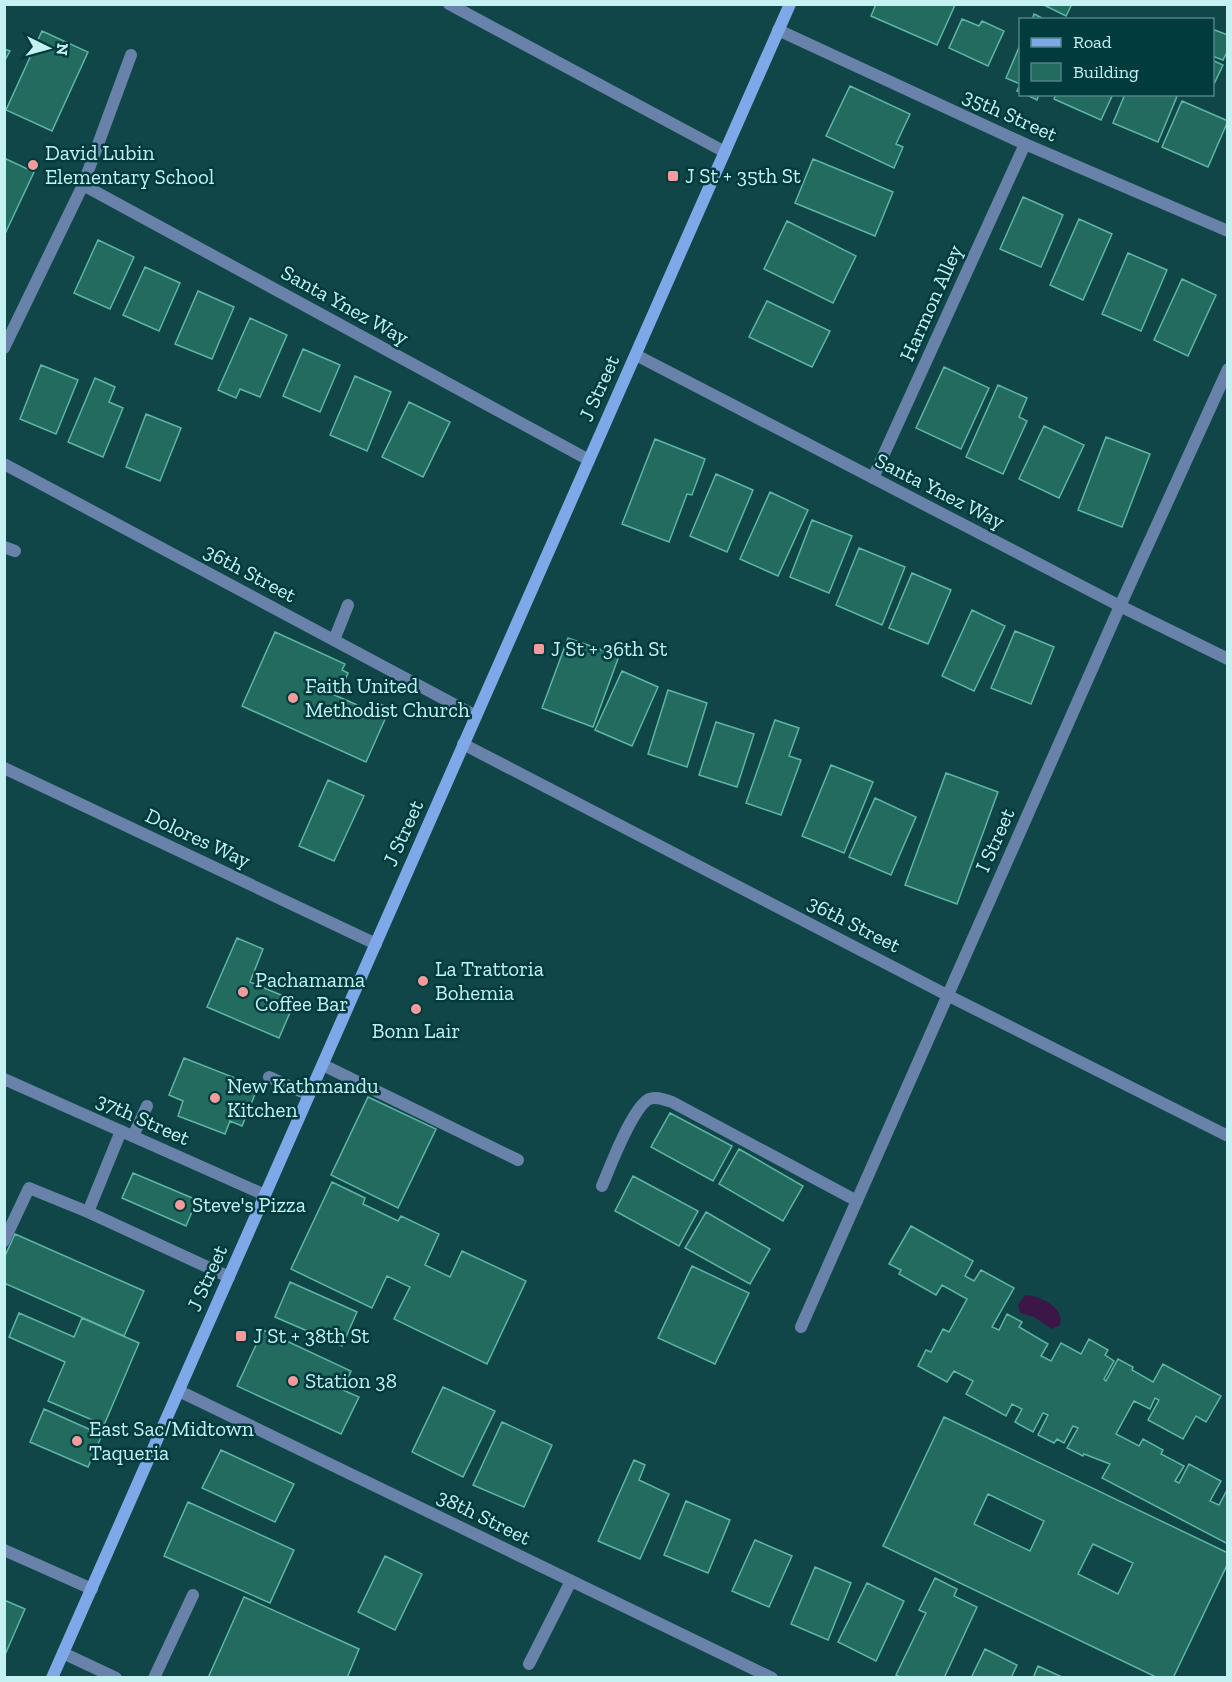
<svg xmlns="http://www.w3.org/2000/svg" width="1232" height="1682" font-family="'Zilla Slab',serif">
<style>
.water{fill:#3c1646}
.building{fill:#236b5e;stroke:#5db6a4;stroke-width:1.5;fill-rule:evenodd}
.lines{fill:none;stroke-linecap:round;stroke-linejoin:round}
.lane{stroke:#6882aa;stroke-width:12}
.street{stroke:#6882aa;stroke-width:12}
.secondary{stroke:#7ea8e8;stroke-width:12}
.poi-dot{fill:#f59b9c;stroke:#013b3d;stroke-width:2}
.labels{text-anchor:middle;stroke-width:5;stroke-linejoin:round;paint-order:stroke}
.street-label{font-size:21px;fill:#c5f1f3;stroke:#013b3d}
.poi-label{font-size:21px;fill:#c5f1f3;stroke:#013b3d;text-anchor:start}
</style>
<rect width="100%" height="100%" fill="#104648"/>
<!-- water -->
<path class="water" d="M1025 1295C1040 1296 1065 1307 1060 1325L1052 1329 1034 1317 1020 1313 1018 1305Z"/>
<!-- building -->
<path class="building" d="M876 4H955V5L937 45 871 16Z
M1042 4H1072L1066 16Z
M1034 14 1046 20H1032Z
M962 19 979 26 982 21 1004 31 988 66 949 48Z
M1212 29 1228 35V50L1223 60 1212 56Z
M42 31 88 52 52 131 6 110Z
M1020 45V92L1017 91 1020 84 1006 78Z
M4 49 10 51 4 62Z
M1212 60 1223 65 1214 84 1212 83Z
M850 86 910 114 896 144 903 147 894 168 826 136Z
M1025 94H1039L1037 100Z
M1056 94H1113L1101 120 1054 99Z
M1125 94H1178L1158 142 1113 123Z
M1182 101 1228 121 1208 167 1162 147Z
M4 158 34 172 4 236Z
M813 159 893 192 875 236 795 203Z
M1023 197 1063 215 1041 267 1000 249Z
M1079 219 1112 234 1083 300 1050 285Z
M787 221 856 256 833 303 764 269Z
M98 240 134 257 110 309 74 293Z
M1128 253 1167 270 1141 331 1102 314Z
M145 267 180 283 159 331 123 315Z
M1182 279 1216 295 1188 356 1154 340Z
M198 291 234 307 212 359 175 344Z
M767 301 830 331 812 367 749 337Z
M250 318 287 335 260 397 240 389 236 398 218 390Z
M303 349 340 365 320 412 283 396Z
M41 365 78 380 56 434 20 419Z
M944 367 989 388 961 449 916 428Z
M355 376 391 392 367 451 330 435Z
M95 378 115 387 109 402 123 408 103 457 68 442Z
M998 385 1027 398 1019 417 1027 421 1003 474 966 457Z
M409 402 450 422 423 477 382 457Z
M146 414 181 428 160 481 126 467Z
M1044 426 1084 445 1059 498 1019 479Z
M1106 437 1150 454 1122 527 1078 510Z
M655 439 705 459 692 495 687 494 669 542 622 524Z
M716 474 753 490 727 552 690 536Z
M770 492 808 510 778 576 740 559Z
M812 520 852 536 829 593 790 577Z
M859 548 905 567 882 625 836 605Z
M912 573 951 590 928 644 889 628Z
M972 610 1005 626 974 691 942 676Z
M1015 631 1054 647 1031 704 991 688Z
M275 632 345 664 342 670 348 673 341 689 333 685 330 693 373 712 377 703 390 708 366 762 242 706Z
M568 638 619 656 593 727 542 708Z
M622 671 658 687 632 746 595 730Z
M668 690 707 703 687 767 648 754Z
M775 720 799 728 789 756 801 760 781 815 746 803Z
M716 722 754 734 737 787 699 775Z
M831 765 873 782 844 853 802 836Z
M946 773 998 792 957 904 905 885Z
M328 780 364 796 334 861 299 846Z
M875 798 916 817 891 875 849 857Z
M237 938 263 949 250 982 295 1001 279 1038 207 1007Z
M184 1058 258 1087 242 1126 230 1121 225 1134 178 1116 183 1101 169 1095Z
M368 1097 436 1129 398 1208 331 1175Z
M670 1113 732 1146 713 1181 651 1147Z
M739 1149 803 1186 783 1221 719 1184Z
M133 1173 197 1200 186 1226 122 1198Z
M633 1176 698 1211 679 1246 615 1211Z
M332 1182 365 1198 363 1204 398 1221 401 1216 439 1234 425 1265 450 1277 462 1251 526 1281 487 1364 394 1319 410 1287 387 1276 372 1308 291 1269Z
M706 1212 770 1249 750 1284 685 1248Z
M911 1226 973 1261 965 1276 974 1281 981 1270 1014 1288 992 1327 999 1330 1007 1314 1022 1322 1019 1327 1048 1344 1041 1356 1051 1361 1061 1343 1081 1354 1089 1339 1108 1350 1105 1355 1114 1361 1104 1379 1106 1381 1118 1359 1133 1367 1132 1370 1153 1382 1163 1364 1221 1396 1206 1422 1196 1416 1183 1439 1148 1420 1159 1400 1155 1398 1150 1409 1134 1401 1116 1434 1139 1446 1143 1439 1163 1450 1161 1454 1184 1466 1175 1481 1179 1483 1189 1464 1221 1481 1210 1501 1219 1505 1228 1488V1544L1102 1478 1110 1464 1084 1454 1083 1456 1067 1448 1078 1428 1073 1426 1064 1443 1057 1439 1054 1443 1038 1435 1048 1415 1043 1413 1033 1432 1015 1422 1022 1409 1012 1404 1006 1416 966 1394 973 1381 954 1371 947 1382 918 1366 926 1350 931 1352 943 1329 949 1332 967 1299 942 1285 936 1295 899 1274 901 1270 889 1264Z
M15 1234 144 1291 124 1336 4 1283V1258Z
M692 1266 749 1293 715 1364 658 1338Z
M290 1282 357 1312 342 1346 275 1317Z
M19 1313 74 1337 82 1318 139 1343 104 1425 48 1401 65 1362 9 1337Z
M263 1330 351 1371 343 1390 359 1397 341 1434 237 1386Z
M443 1387 495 1411 463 1477 412 1452Z
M44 1409 102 1435 88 1467 30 1442Z
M944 1417 1228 1553V1563L1173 1678H1158L883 1546ZM988 1494 1044 1521 1030 1551 974 1524ZM1093 1544 1133 1563 1118 1594 1078 1574Z
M502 1422 552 1445 524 1507 473 1485Z
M221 1450 294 1484 275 1522 202 1488Z
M634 1460 645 1465 639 1480 669 1494 640 1559 598 1541Z
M686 1501 730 1520 708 1573 664 1555Z
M188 1502 294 1550 270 1603 164 1556Z
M755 1540 792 1556 769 1607 732 1591Z
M385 1556 422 1574 395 1630 358 1612Z
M815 1567 851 1583 828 1640 791 1624Z
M935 1578 957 1589 954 1596 977 1607 944 1678H902L896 1675 926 1613 919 1610Z
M867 1583 904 1601 876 1661 838 1642Z
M244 1597 359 1649 347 1678H208Z
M4 1600 25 1609 4 1657Z
M985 1649 1017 1665 1011 1678H971Z
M1038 1666 1064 1678H1033Z"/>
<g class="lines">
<!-- lane -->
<path class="lane" d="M873 478 1025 144
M4 547 15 551
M334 640 348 605
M323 1065 518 1160
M269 1077 309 1095
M121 1131 88 1212 229 1277
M133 1136 147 1106
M602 1186C610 1167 632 1108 649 1099 656 1096 665 1100 672 1102L857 1201
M4 1241 29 1188 88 1212
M63 1653 116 1678
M529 1664 571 1581
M154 1678 193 1595"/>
<!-- street -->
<path class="street" d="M449 4 725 152
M778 30 1025 144 1228 231
M83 185 589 460
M4 348 83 185 131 55
M636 355 1120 606 1228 659
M4 464 476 716
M463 744 947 995 1228 1136
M4 768 376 944
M4 1079 265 1195
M801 1327 1120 606 1228 369
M179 1391 772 1678
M4 1550 92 1589"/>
<!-- secondary -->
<path class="secondary" d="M52 1678 790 4"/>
</g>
<!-- markers -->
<g class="poi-dot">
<circle cx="33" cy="165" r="6"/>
<rect x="667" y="170" width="12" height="12" rx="3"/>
<rect x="533" y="643" width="12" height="12" rx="3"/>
<circle cx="293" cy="698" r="6"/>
<circle cx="423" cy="981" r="6"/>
<circle cx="243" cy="992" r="6"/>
<circle cx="416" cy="1009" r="6"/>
<circle cx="215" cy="1098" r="6"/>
<circle cx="180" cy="1205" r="6"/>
<rect x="235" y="1330" width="12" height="12" rx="3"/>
<circle cx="293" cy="1381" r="6"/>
<circle cx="77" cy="1441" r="6"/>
</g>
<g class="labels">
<!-- street labels -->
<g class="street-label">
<text transform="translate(1010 115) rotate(24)" y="7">35th Street</text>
<text transform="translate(931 303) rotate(-66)" y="7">Harmon Alley</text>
<text transform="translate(345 305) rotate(29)" y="7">Santa Ynez Way</text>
<text transform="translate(599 388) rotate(-66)" y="7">J Street</text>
<text transform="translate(940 491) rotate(27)" y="7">Santa Ynez Way</text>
<text transform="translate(250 573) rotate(28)" y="7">36th Street</text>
<text transform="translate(403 833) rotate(-66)" y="7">J Street</text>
<text transform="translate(198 838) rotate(25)" y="7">Dolores Way</text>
<text transform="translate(995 840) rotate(-66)" y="7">I Street</text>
<text transform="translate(854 924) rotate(27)" y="7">36th Street</text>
<text transform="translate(143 1119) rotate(24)" y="7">37th Street</text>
<text transform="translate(207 1278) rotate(-66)" y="7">J Street</text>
<text transform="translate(484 1517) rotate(26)" y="7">38th Street</text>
</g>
<!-- poi labels -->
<g class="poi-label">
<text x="45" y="160">David Lubin<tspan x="45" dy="24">Elementary School</tspan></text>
<text x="685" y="183">J St + 35th St</text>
<text x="551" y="656">J St + 36th St</text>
<text x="305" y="693">Faith United<tspan x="305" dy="24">Methodist Church</tspan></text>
<text x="435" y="976">La Trattoria<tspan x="435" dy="24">Bohemia</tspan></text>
<text x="255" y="987">Pachamama<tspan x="255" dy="24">Coffee Bar</tspan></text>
<text x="416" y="1038" text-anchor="middle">Bonn Lair</text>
<text x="227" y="1093">New Kathmandu<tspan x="227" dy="24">Kitchen</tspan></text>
<text x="192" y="1212">Steve's Pizza</text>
<text x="253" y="1343">J St + 38th St</text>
<text x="305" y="1388">Station 38</text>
<text x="89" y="1436">East Sac/Midtown<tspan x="89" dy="24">Taqueria</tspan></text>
</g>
</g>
<!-- border -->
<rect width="1232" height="1682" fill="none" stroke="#c5f1f3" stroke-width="12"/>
<!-- legend -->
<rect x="1019" y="18" width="195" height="78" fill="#013b3d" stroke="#4f8486" stroke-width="1.5"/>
<rect x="1031" y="38" width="30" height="9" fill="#7ea8e8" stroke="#4f8486" stroke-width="1.5"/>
<text x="1073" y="48" font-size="18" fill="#c5f1f3">Road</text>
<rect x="1031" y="63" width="30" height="18" fill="#236b5e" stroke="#4f8486" stroke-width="1.5"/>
<text x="1073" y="78" font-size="18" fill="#c5f1f3">Building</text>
<!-- north arrow -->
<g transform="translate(48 48) rotate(95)" stroke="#013b3d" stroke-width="4.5" paint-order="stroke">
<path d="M0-4.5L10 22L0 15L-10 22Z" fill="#c5f1f3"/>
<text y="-9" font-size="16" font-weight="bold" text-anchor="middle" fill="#c5f1f3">N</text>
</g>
</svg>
